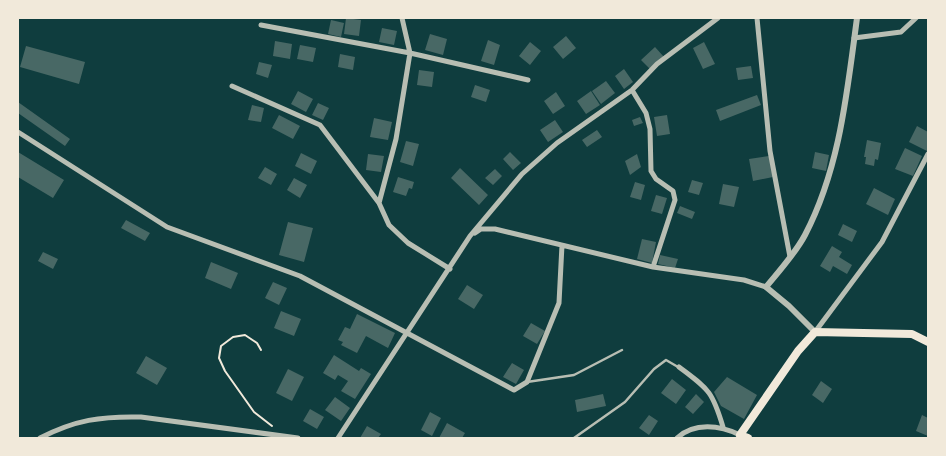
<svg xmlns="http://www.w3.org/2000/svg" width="946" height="456" viewBox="0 0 946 456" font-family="Arial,sans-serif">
	<rect width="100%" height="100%" fill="#0f3d3e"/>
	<path fill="#486865" d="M346 18 361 20 359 36 344 34Z
		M331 20 344 23 341 37 328 34Z
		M382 28 397 31 394 45 379 42Z
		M430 34 447 39 443 55 425 50Z
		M566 36 576 48 563 59 553 47Z
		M488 40 500 45 494 65 481 61Z
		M275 41 292 44 290 59 273 56Z
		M530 42 541 51 530 65 519 56Z
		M704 42 715 64 703 69 693 48Z
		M300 45 316 48 313 62 297 59Z
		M26 46 85 62 79 84 20 67Z
		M655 47 664 57 650 69 641 60Z
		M340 54 355 57 353 70 338 67Z
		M259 62 272 65 268 78 256 74Z
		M751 66 753 78 738 80 736 68Z
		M624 69 633 82 624 89 615 76Z
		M419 70 434 72 432 87 417 85Z
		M606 81 615 93 601 104 592 91Z
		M475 85 490 90 486 102 471 97Z
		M298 91 313 99 306 112 291 104Z
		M591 91 600 105 586 114 577 101Z
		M556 92 565 106 553 114 544 101Z
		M757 95 761 105 720 121 716 110Z
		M18 102 70 139 65 146 18 113Z
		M318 103 329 108 323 120 312 115Z
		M252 105 264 108 261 122 248 120Z
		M279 115 300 126 293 139 272 128Z
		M667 115 670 134 657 136 654 117Z
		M640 117 643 123 634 126 632 120Z
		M374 118 392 122 388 140 370 137Z
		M555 120 563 132 548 142 540 130Z
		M917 126 928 132 927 151 909 142Z
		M597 130 602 137 587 147 582 140Z
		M867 140 881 143 878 160 875 159 874 166 865 164 866 157H864Z
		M406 141 419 144 413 166 400 162Z
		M905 148 922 156 913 176 895 169Z
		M18 152 64 180 53 198 18 177Z
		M510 152 521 163 513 170 503 159Z
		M815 152 829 155 826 171 812 168Z
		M301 153 317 161 311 174 295 166Z
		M368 154 384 156 381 172 366 170Z
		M637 154 641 167 630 175 625 161Z
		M769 156 773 177 753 181 749 159Z
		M265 167 277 174 271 185 258 178Z
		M460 168 488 195 479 205 451 178Z
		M495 169 502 176 493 185 485 178Z
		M398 177 414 182 412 189 409 188 406 196 393 192Z
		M294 178 307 185 300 198 287 190Z
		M692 180 703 183 699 195 688 192Z
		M635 182 645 185 641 200 630 197Z
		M723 184 739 187 734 207 719 204Z
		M874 188 895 199 888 215 866 204Z
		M656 195 667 198 662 214 651 211Z
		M680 206 695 212 692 219 677 213Z
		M126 220 150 233 145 241 121 228Z
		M288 222 313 228 304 262 279 255Z
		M843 224 857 231 852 242 838 235Z
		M642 239 656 242 652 263 637 259Z
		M832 246 842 252 839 257 852 265 847 274 833 266 830 272 820 266Z
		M43 252 58 259 53 269 38 261Z
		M660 255 678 259 675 268 658 264Z
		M211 262 238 273 231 289 205 278Z
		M273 282 287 288 279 305 265 298Z
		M467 285 483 295 474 309 458 299Z
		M281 311 301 319 294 336 274 328Z
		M357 314 395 333 388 348 366 336 357 353 341 345 343 342 338 340 345 327 350 329Z
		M531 323 545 331 537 344 523 336Z
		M334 355 359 371 361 368 371 374 355 399 341 391 348 381 338 375 335 380 323 373Z
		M146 356 167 368 157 385 136 373Z
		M512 363 524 370 516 384 503 377Z
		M288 369 304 377 292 401 276 393Z
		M727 377 757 395 744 419 721 406 714 392Z
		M672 379 686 390 676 404 661 393Z
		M821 381 832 389 823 403 812 395Z
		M603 394 606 406 577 412 575 400Z
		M696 394 704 402 693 414 685 407Z
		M335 397 350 408 341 421 325 410Z
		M310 409 324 417 317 429 303 421Z
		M430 412 441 418 432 436 421 430Z
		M649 415 658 421 649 435 639 428Z
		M922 415 928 418V436L916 431Z
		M447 423 465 433 462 438H439Z
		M367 426 381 434 378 438H360Z"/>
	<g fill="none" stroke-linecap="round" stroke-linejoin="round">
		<path stroke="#f1e9da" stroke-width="2" d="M261 350 257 343 245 335 233 337 221 346 219 358 225 371 254 412 272 426"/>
		<path stroke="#b8beb3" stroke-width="2.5" d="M527 382 574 375 622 350
			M574 438 625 402 654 369 666 360 678 367"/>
		<path stroke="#b8beb3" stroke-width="5" d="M402 18 410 53 396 139 379 203 389 225 408 243 450 269
			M757 18 770 151 790 257
			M261 25 410 53 528 80
			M854 38 901 32 916 18
			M232 86 320 125 379 203
			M632 90 646 113 650 129 651 171 656 179 673 191 675 200 653 267
			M18 132 167 227 300 276 514 390 527 382 559 303 562 245
			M475 233 481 229H495L653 267 744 280 766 287
			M815 332 882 242 928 154
			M679 367C708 389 712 390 723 427
			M40 438C75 420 101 416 141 417L298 438
			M338 438 470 236 522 174 557 143 632 90 657 64 718 18
			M677 438C694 422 720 425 740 435L738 438"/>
		<path stroke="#b8beb3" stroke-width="6" d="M815 332 789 306 766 287C779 271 795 254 805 235 840 168 847 92 857 18"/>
		<path stroke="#f1e9da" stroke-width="8" d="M748 438 740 435 798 351 815 332 912 334 928 342"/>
	</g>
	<rect width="946" height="456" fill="none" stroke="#f1e9da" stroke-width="38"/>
</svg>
